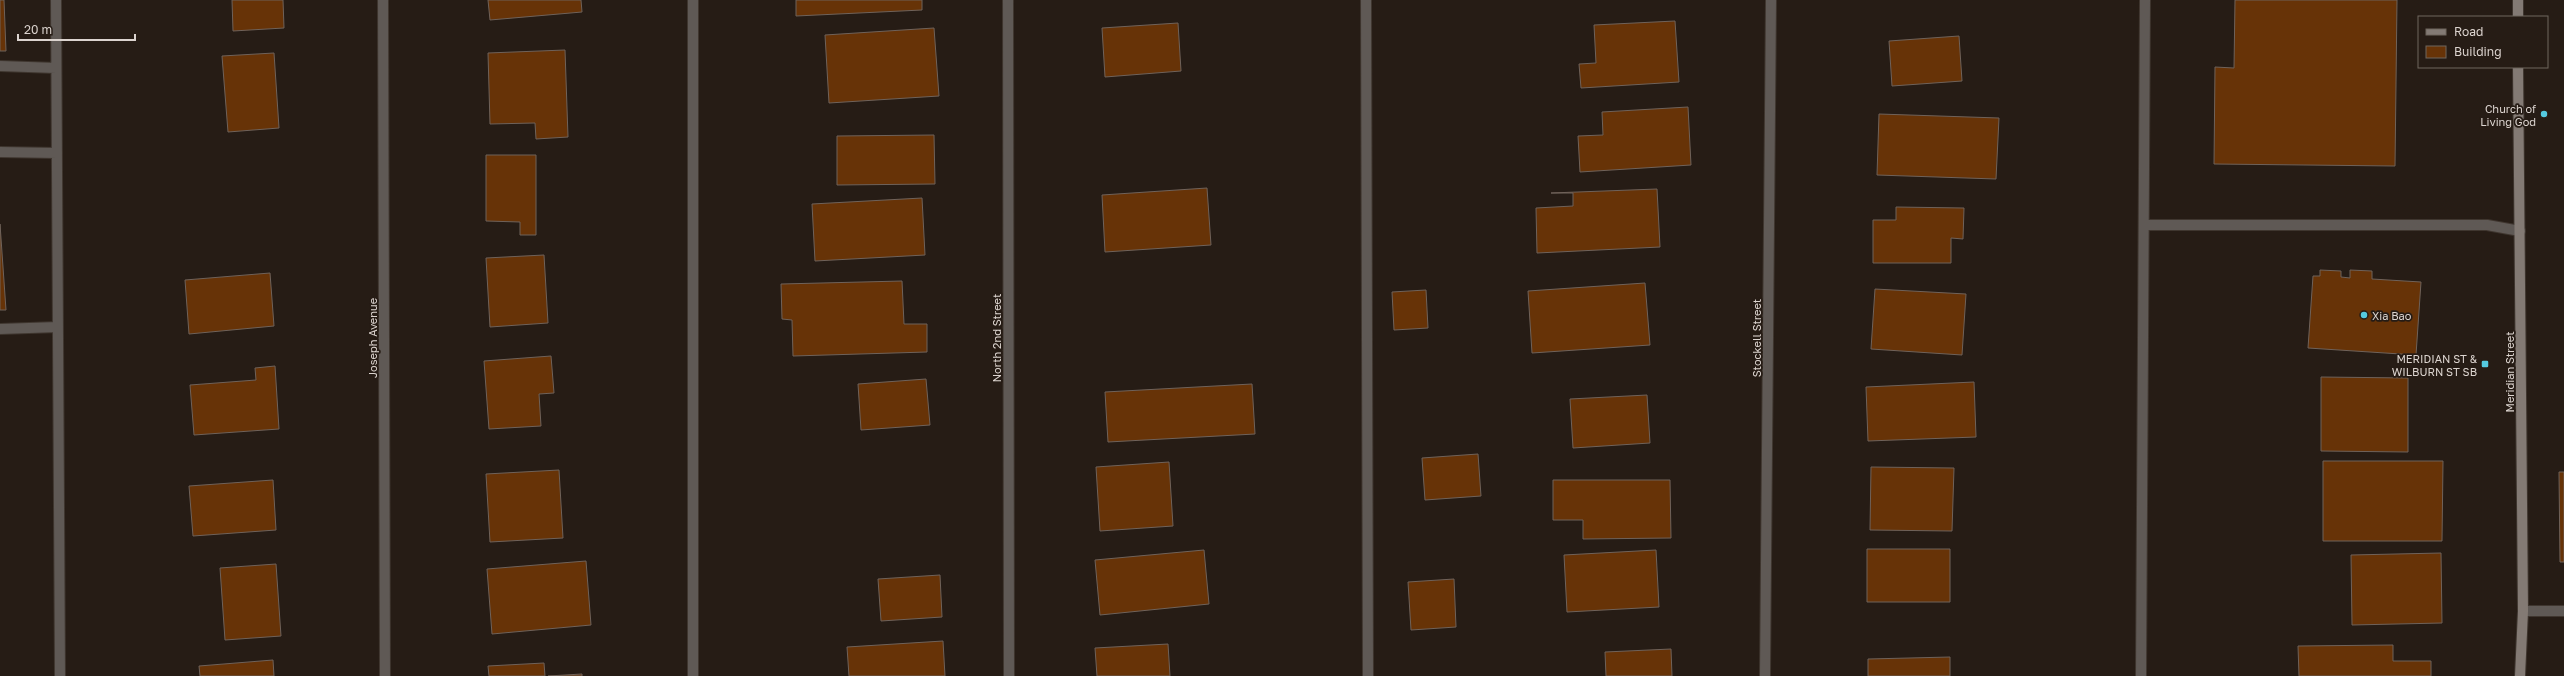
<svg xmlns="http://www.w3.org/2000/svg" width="2564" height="676" viewBox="0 0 2564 676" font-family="'Golos Text',sans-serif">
	<rect width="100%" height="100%" fill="#261c15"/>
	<path fill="#673307" stroke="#6f625a" d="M0 0H4L6 51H0Z
		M232 0H283L284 28 233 31Z
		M488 0H581L582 12 490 20Z
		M796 0H922V10L796 16Z
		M2235 0H2397L2395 166 2214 164 2215 67 2234 68Z
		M1675 21 1679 82 1581 88 1579 64 1596 63 1594 25Z
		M1178 23 1181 71 1105 77 1102 28Z
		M934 28 939 96 829 103 825 35Z
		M1959 36 1962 81 1892 86 1889 41Z
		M565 50 568 137 536 139 535 123 490 124 488 53Z
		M274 53 279 128 228 132 222 56Z
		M1688 107 1691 165 1580 172 1578 136 1603 135 1602 112Z
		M1879 114 1999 118 1996 179 1877 175Z
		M934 135 935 184 837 185V136Z
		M486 155H536V235H520V222L486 221Z
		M1207 188 1211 245 1105 252 1102 195Z
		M1657 189 1660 247 1537 253 1536 208 1573 206V193H1551Z
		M922 198 925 255 815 261 812 204Z
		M1896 207 1964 208 1963 239 1951 238V263H1873V220H1896Z
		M0 224 6 310H0Z
		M544 255 548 323 490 327 486 258Z
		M2320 270 2341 271V277L2350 278V270L2372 271V279L2421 282 2416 355 2308 348 2313 276H2320Z
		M270 273 274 326 189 334 185 280Z
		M902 281 904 324H927V352L793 356 792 320 782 319 781 284Z
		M1645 283 1650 345 1532 353 1528 291Z
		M1875 289 1966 294 1962 355 1871 349Z
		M1426 290 1428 328 1394 330 1392 292Z
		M551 356 554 393 539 394 541 426 489 429 484 361Z
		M275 366 279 429 194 435 190 385 256 380 255 368Z
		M2321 377 2408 378V452L2321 451Z
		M926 379 930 425 861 430 858 384Z
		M1974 382 1976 437 1868 441 1866 387Z
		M1252 384 1255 434 1108 442 1105 392Z
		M1647 395 1650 443 1573 448 1570 399Z
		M1478 454 1481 496 1425 500 1422 458Z
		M2323 461H2443L2442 541H2323Z
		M1169 462 1173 526 1100 531 1096 467Z
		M1871 467 1954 468 1952 531 1870 530Z
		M559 470 563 538 490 542 486 474Z
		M2559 472H2564V562H2560Z
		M273 480 276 530 193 536 189 486Z
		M1553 480H1670L1671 538 1583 539V520H1553Z
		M1867 549H1950V602H1867Z
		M1204 550 1209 604 1100 615 1095 560Z
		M1656 550 1659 607 1567 612 1564 555Z
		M2441 553 2442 623 2352 625 2351 555Z
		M586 561 591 625 492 634 487 569Z
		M276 564 281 636 225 640 220 568Z
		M940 575 942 617 881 621 878 579Z
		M1454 579 1456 627 1411 630 1408 582Z
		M943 641 945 676H849L847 647Z
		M1168 644 1170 676H1097L1095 648Z
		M2393 645V661H2431V676H2299L2298 646Z
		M1671 649 1672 676H1606L1605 652Z
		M1950 657V676H1868V659Z
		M273 660 274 676H200L199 666Z
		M544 663 545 676H489L488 666Z
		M582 674V676H548Z"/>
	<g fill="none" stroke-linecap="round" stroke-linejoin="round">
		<defs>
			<path id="lane" d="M56 0 60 676
				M1366 0 1368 676
				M0 66 56 68
				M0 152 57 153
				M2144 225H2487L2520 231
				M0 329 58 327
				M693 676V0
				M2141 676 2145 0"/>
			<path id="street" d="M383 0 385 676
				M1008 0 1009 676
				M2523 611H2564
				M1765 676 1771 0"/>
			<path id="secondary" d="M2518 0V17
				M2518 67 2523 611 2520 676"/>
		</defs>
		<use href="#lane" stroke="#3f362f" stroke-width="12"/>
		<use href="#street" stroke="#3f362f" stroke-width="12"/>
		<use href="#secondary" stroke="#3f362f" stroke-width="12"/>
		<use href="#lane" stroke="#5f5955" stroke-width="10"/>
		<use href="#street" stroke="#5f5955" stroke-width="10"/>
		<use href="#secondary" stroke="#837a74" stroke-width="10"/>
	</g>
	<g fill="#55cae0" stroke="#261c15" stroke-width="1.5">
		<circle cx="2544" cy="114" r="4"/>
		<circle cx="2364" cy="315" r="4"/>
		<rect x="2481" y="360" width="8" height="8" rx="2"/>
	</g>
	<g text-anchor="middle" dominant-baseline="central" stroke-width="3.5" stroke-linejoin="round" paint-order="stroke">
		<g font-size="11" fill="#dcd4cf" stroke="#261c15" text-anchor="end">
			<text x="2536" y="108">Church of<tspan x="2536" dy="13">Living God</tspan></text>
			<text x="2372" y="315" text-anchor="start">Xia Bao</text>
			<text x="2477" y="358">MERIDIAN ST &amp;<tspan x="2477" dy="13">WILBURN ST SB</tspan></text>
		</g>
		<g font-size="11" fill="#dcd4cf" stroke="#261c15">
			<text transform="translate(372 338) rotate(-90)">Joseph Avenue</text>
			<text transform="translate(996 338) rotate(-90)">North 2nd Street</text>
			<text transform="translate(1756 338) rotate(-90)">Stockell Street</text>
			<text transform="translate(2509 372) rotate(-90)">Meridian Street</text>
		</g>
	</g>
	<rect x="2418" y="16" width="130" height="52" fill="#261c15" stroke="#6f665f"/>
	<rect x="2426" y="29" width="20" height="6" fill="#837a74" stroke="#6f665f"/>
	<text x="2454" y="36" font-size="12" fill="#dcd4cf">Road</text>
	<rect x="2426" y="46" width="20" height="12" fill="#673307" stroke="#6f665f"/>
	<text x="2454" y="56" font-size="12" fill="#dcd4cf">Building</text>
	<path d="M18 34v6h117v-6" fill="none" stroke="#dcd4cf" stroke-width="2"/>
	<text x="24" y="34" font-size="12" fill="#dcd4cf" stroke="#261c15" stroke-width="3" paint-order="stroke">20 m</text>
</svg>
